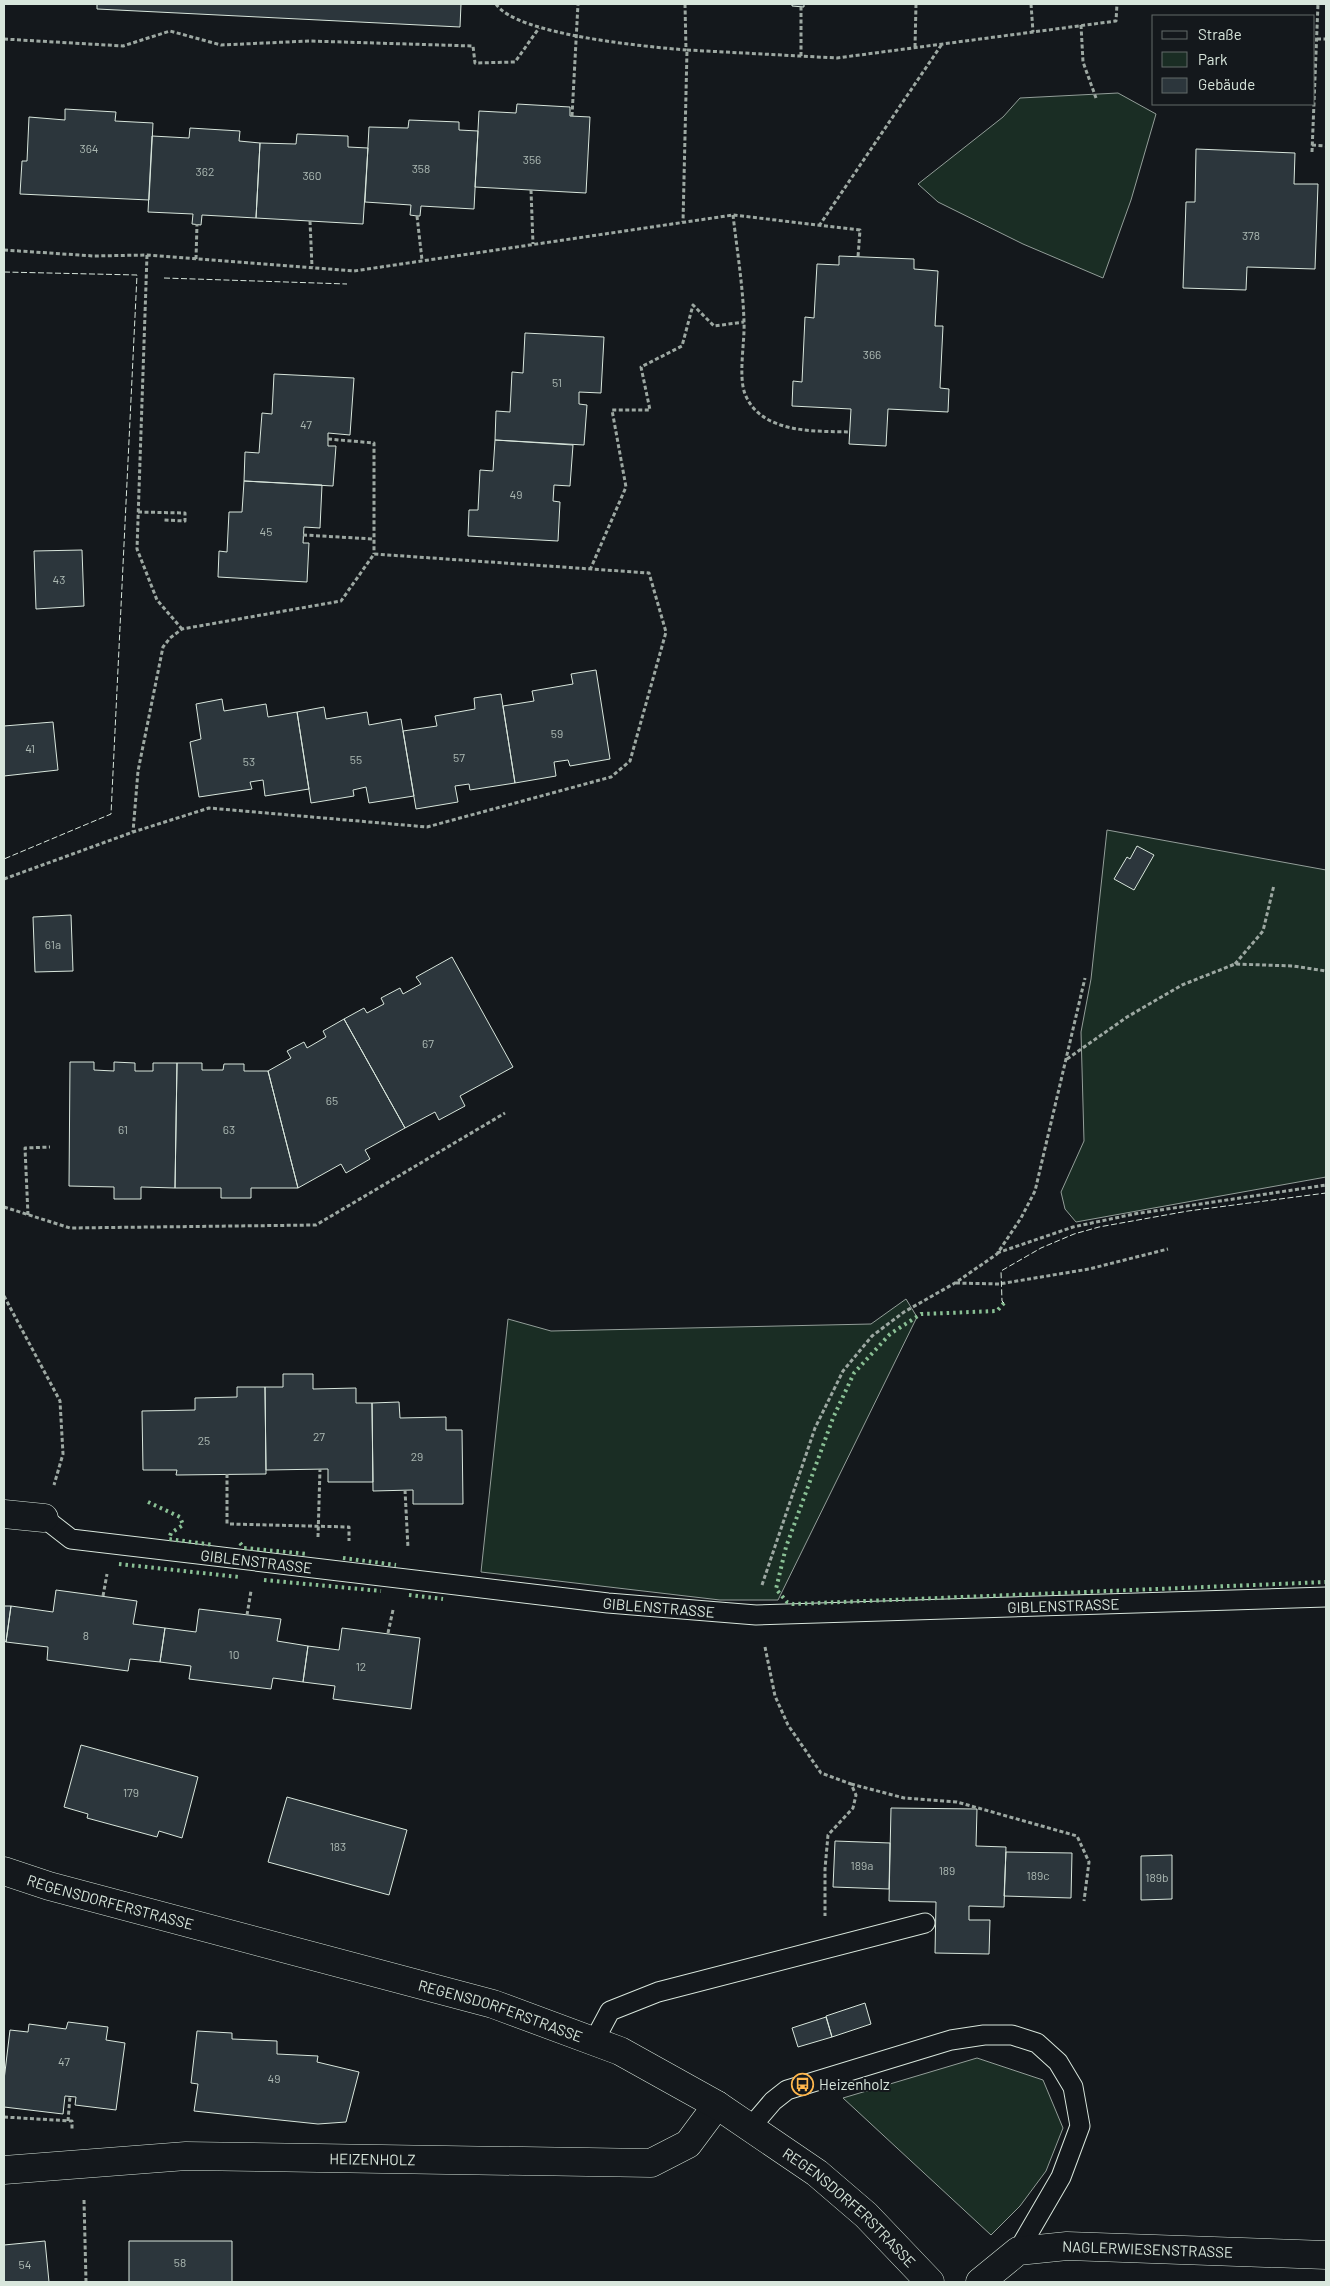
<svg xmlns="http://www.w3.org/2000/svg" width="1330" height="2286" viewBox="0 0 1330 2286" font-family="Barlow,sans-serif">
	<rect width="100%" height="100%" fill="#14181c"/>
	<path fill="#1a2d24" stroke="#939e99" d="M1118 93 1156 114 1131 200 1103 278 1023 244 938 202 918 184 1003 117 1020 98Z
		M1107 830 1326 870V1177L1076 1222 1065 1209 1061 1192 1084 1141 1081 1032 1091 979Z
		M906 1299 917 1317 778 1600H720L481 1572 508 1319 551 1331 871 1324Z
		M977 2058 1043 2080 1063 2128 1046 2171 1020 2206 991 2235 843 2098Z"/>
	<path fill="#2c363c" stroke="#d8e6dc" d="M97 4H461L460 27 97 9Z
		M792 4H804V7L792 6Z
		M517 104 570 107V116L590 117 586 193 475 187 479 111 516 113Z
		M65 109 116 112 115 121 153 123 149 200 20 194 22 161H27L29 117 65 120Z
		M409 120 459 122V130L478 131 474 209 421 206 420 216H417L410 215 411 205 365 202 369 127 408 128Z
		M190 128 240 131 239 141 260 143 256 218 202 215 201 225 192 224 193 214 148 212 152 136 189 138Z
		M297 134 348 136V147L368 148 363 224 256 218 260 143 296 144Z
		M1196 149 1295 153 1294 184H1318L1315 269 1247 267 1246 290 1183 288 1186 202H1195Z
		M839 256 914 259V269L938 271 935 326H943L940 388 949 389 948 412 888 409 886 446 849 444 851 409 792 406 793 381 802 382 805 317 814 318 817 264 839 265Z
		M525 333 604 337 601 393 579 392V404L587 405 584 445 495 440 496 411 510 412 512 372 523 373Z
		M274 374 354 378 350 435 328 433V446H336L333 486 244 481 245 452 259 453 262 413 272 414Z
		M495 440 573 445 570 486 554 485 553 501 560 502 558 541 468 536 469 510H478L480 470 493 471Z
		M244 481 322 485 320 528 304 527 303 543H309L307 582 218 577 219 551 227 552 229 512H242Z
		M82 550 84 606 36 609 34 551Z
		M596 670 610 759 570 766 568 760 554 762 556 776 515 783 503 706 534 701 532 691 573 684 571 674Z
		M501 694 515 783 470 790 469 784 455 786 458 802 416 809 403 731 437 726 435 716 475 709 474 698Z
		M222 699 224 711 266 704 268 717 297 712 309 789 265 796 263 780 250 782 252 789 199 797 190 742 201 739 196 704Z
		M324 707 326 719 367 712 369 725 401 719 414 796 369 803 366 787 353 790 354 796 311 803 297 712Z
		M53 722 58 770 4 776V726Z
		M1137 846 1154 855 1134 890 1114 879 1127 857 1130 859Z
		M71 915 73 971 35 972 33 917Z
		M452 957 513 1067 460 1096 465 1106 439 1120 435 1112 405 1128 344 1019 364 1008 367 1013 384 1004 381 998 400 988 403 994 421 984 416 977Z
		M344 1019 405 1128 365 1150 370 1159 346 1173 341 1164 298 1188 268 1071 291 1058 287 1051 304 1042 307 1048 326 1037 323 1031Z
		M70 1062H94V1070L114 1071V1062L135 1063V1071H153V1063H177L175 1188 141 1187V1199H114V1187L69 1186Z
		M177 1063H202V1070H223L224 1064H244V1071H268L298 1188H251V1198H221V1188H175Z
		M283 1374H313V1389L356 1388V1403H372L373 1482H328V1469L266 1470 265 1387H283Z
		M237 1387H265L266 1474 176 1475 177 1470H143L142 1411 195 1410V1398L237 1397Z
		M399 1402 400 1418 446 1417V1430H462L463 1504H413V1490L373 1491 372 1403Z
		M56 1590 137 1601 133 1624 165 1628 160 1662 130 1659 128 1671 47 1660 48 1647 6 1642 11 1606 53 1612Z
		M4 1606H11L6 1642 4 1641Z
		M199 1609 281 1619 277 1641 308 1646 303 1682 273 1678 271 1689 189 1679 191 1666 160 1662 165 1628 196 1632Z
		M342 1628 420 1638 411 1709 333 1699 335 1686 303 1682 308 1646 339 1650Z
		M81 1745 198 1777 182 1838 159 1831 157 1837 87 1818 88 1814 64 1807Z
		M287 1797 407 1830 389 1895 268 1862Z
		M891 1808 977 1809 976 1846 1006 1847 1004 1907 969 1906V1920H990L989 1954 935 1953 936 1902 889 1901Z
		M835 1841 890 1843 889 1889 833 1887Z
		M1006 1852 1072 1853 1071 1898 1004 1896Z
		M1172 1855V1899L1141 1900V1856Z
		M865 2003 871 2024 832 2037 826 2016Z
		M826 2017 832 2037 798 2047 792 2028Z
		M68 2022 108 2027 106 2040 125 2043 116 2110 75 2105 76 2097 65 2096 63 2114 4 2107V2080L10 2030 28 2032 29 2024 66 2029Z
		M197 2031 232 2033V2039L277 2041V2054L318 2056 317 2062 359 2072 346 2122 318 2124 194 2111 198 2084 191 2083Z
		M45 2241 49 2282H4V2245Z
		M129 2241H232V2282H129Z"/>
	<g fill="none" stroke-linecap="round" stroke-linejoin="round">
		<defs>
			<g id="lane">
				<path id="s1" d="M44 1518 71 1539 608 1603 756 1615 1326 1597"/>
				<path d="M594 2041 610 2011 658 1992 925 1923"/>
				<path d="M750 2128 773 2101 787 2090 951 2040 984 2035H1012L1037 2043 1058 2062 1073 2087 1080 2126 1061 2177 1018 2251"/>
			</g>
			<g id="street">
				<path d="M4 1514 44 1518"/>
				<path id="s2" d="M4 2170 186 2156 651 2163 688 2144 717 2105"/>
				<path id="s3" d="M980 2282 1018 2251 1067 2246 1326 2255"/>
			</g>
			<g id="secondary">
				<path id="s4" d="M4 1871 49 1886 493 2004 620 2051 717 2105 817 2173 866 2215 930 2282"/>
			</g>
		</defs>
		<use href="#lane" stroke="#d8e6dc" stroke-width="21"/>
		<use href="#street" stroke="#d8e6dc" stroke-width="29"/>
		<use href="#secondary" stroke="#d8e6dc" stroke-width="29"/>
		<path stroke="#9da8a2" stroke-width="3" stroke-dasharray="4 2.5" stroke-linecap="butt" d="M496 4C516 35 649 47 687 50L683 222
			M685 4 686 50
			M1031 4 1033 32
			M1081 25 1083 62 1096 98
			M4 39 123 46 170 31 221 45 309 41 473 46 475 63 515 62 539 28
			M1317 39H1326
			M915 47 916 4
			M687 50 837 58 1116 21 1117 4
			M801 56V7
			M572 116 578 4
			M1312 145 1326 146
			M1312 152 1318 4
			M531 190 533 244
			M733 215C737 250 743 286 744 322 745 341 738 376 745 394 761 434 815 431 850 432
			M417 216 422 260
			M310 221 312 267
			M819 226 942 44
			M4 250 94 256 147 255 354 271 733 215 860 230 858 257
			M147 255 137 549 157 600 182 629
			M196 259 197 224
			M328 439 374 443V554
			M138 512 185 513V521L163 520
			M303 535 373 539
			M590 570 626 487 612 410H650L641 367 682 346 693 305 714 326 744 322
			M4 879 133 832 209 808 427 827 611 777 630 761 666 632 649 573 374 554 341 601 182 629 170 638 163 647 138 771 133 832
			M1235 964 1263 931 1274 885
			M1067 1059 1127 1017 1182 985 1235 964 1293 966 1326 971
			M4 1207 70 1228 316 1225 505 1113
			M28 1215 25 1148 50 1147
			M997 1253 1073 1227 1134 1214 1326 1185
			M956 1283 999 1284 1089 1269 1168 1249
			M4 1296 60 1401 63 1454 54 1485
			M227 1474V1526
			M405 1490 408 1548
			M230 1524 349 1527V1541
			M318 1537 320 1469
			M762 1585 815 1428 843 1371 872 1336 904 1312 955 1283 997 1254 1021 1218 1035 1191 1085 978
			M103 1596 107 1574
			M247 1615 251 1591
			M388 1633 393 1610
			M765 1647 775 1696 788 1725 821 1773 851 1784 856 1795 853 1808 828 1835 825 1869V1916
			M851 1784 904 1798 957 1802 1077 1836 1089 1862 1084 1901
			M4 2117 72 2121V2130
			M68 2121 70 2096
			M84 2200 86 2282"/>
		<use href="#lane" stroke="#14181c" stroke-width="19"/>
		<use href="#street" stroke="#14181c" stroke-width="28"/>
		<use href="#secondary" stroke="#14181c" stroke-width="28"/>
		<path stroke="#8ac095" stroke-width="4" stroke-dasharray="2.5 4" stroke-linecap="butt" d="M1004 1303 997 1311 921 1314 890 1334 854 1373 833 1418 786 1547 776 1589 787 1602 793 1604 1326 1582
			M148 1502 180 1517 183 1525 171 1533 169 1539 214 1545
			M240 1543 244 1548 308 1554
			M343 1558 396 1565
			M119 1564 239 1577
			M264 1580 381 1591
			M409 1595 443 1599"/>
		<path stroke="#d8e6dc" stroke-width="1" stroke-dasharray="6 2.5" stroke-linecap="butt" d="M4 272 137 275 111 814 4 859
			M164 278 347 284
			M1004 1303 1002 1301 1001 1271 1041 1248 1074 1234 1099 1227 1188 1211 1326 1193"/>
	</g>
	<defs>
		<symbol id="bus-ring" viewBox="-11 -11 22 22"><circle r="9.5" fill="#14181c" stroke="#ffb74d" stroke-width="1.5"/><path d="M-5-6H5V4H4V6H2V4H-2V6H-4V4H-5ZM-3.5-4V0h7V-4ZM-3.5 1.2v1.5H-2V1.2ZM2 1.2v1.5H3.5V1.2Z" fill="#ffb74d"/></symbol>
	</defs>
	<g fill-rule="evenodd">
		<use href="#bus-ring" x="790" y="2072" width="25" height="25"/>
	</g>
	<g text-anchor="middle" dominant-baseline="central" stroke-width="4" stroke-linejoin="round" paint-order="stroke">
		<g font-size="12" fill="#adbab4">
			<text x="89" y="148">364</text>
			<text x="532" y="159">356</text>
			<text x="421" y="168">358</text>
			<text x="205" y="171">362</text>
			<text x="312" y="175">360</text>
			<text x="1251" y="235">378</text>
			<text x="872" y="354">366</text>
			<text x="557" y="382">51</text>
			<text x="306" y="424">47</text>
			<text x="516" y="494">49</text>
			<text x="266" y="531">45</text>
			<text x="59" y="579">43</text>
			<text x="557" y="733">59</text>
			<text x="30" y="748">41</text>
			<text x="459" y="757">57</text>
			<text x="356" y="759">55</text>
			<text x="249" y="761">53</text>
			<text x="53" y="944">61a</text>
			<text x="428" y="1043">67</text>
			<text x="332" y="1100">65</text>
			<text x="123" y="1129">61</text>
			<text x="229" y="1129">63</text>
			<text x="319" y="1436">27</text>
			<text x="204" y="1440">25</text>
			<text x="417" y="1456">29</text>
			<text x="86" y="1635">8</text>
			<text x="234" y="1654">10</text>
			<text x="361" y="1666">12</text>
			<text x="131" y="1792">179</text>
			<text x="338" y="1846">183</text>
			<text x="862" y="1865">189a</text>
			<text x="947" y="1870">189</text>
			<text x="1038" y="1875">189c</text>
			<text x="1157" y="1877">189b</text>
			<text x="64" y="2061">47</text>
			<text x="274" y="2078">49</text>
			<text x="180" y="2262">58</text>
			<text x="25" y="2264">54</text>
		</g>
		<g font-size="15" fill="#d8e6dc" stroke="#14181c">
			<text stroke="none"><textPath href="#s1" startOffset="221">GIBLENSTRASSE</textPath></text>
			<text stroke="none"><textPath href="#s1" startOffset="1031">GIBLENSTRASSE</textPath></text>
			<text stroke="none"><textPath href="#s1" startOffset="626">GIBLENSTRASSE</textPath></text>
			<text stroke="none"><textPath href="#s4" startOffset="111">REGENSDORFERSTRASSE</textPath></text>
			<text stroke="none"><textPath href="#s4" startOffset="516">REGENSDORFERSTRASSE</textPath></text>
			<text stroke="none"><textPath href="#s2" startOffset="369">HEIZENHOLZ</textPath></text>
			<text stroke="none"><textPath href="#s4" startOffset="921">REGENSDORFERSTRASSE</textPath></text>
			<text stroke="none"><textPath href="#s3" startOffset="179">NAGLERWIESENSTRASSE</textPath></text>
		</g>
		<g font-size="15" fill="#d8e6dc" stroke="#14181c" text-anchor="start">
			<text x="819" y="2084">Heizenholz</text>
		</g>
	</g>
	<rect width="1330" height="2286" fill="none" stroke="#d8e6dc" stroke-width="10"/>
	<rect x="1152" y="15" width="162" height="90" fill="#14181c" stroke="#626a69"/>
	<rect x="1162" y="31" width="25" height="8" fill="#14181c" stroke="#626a69"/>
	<text x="1198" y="40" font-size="15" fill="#d8e6dc">Straße</text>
	<rect x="1162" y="52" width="25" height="15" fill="#1a2d24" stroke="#626a69"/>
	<text x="1198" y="65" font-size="15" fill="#d8e6dc">Park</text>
	<rect x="1162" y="78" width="25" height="15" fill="#2c363c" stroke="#626a69"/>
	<text x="1198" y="90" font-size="15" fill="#d8e6dc">Gebäude</text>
</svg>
